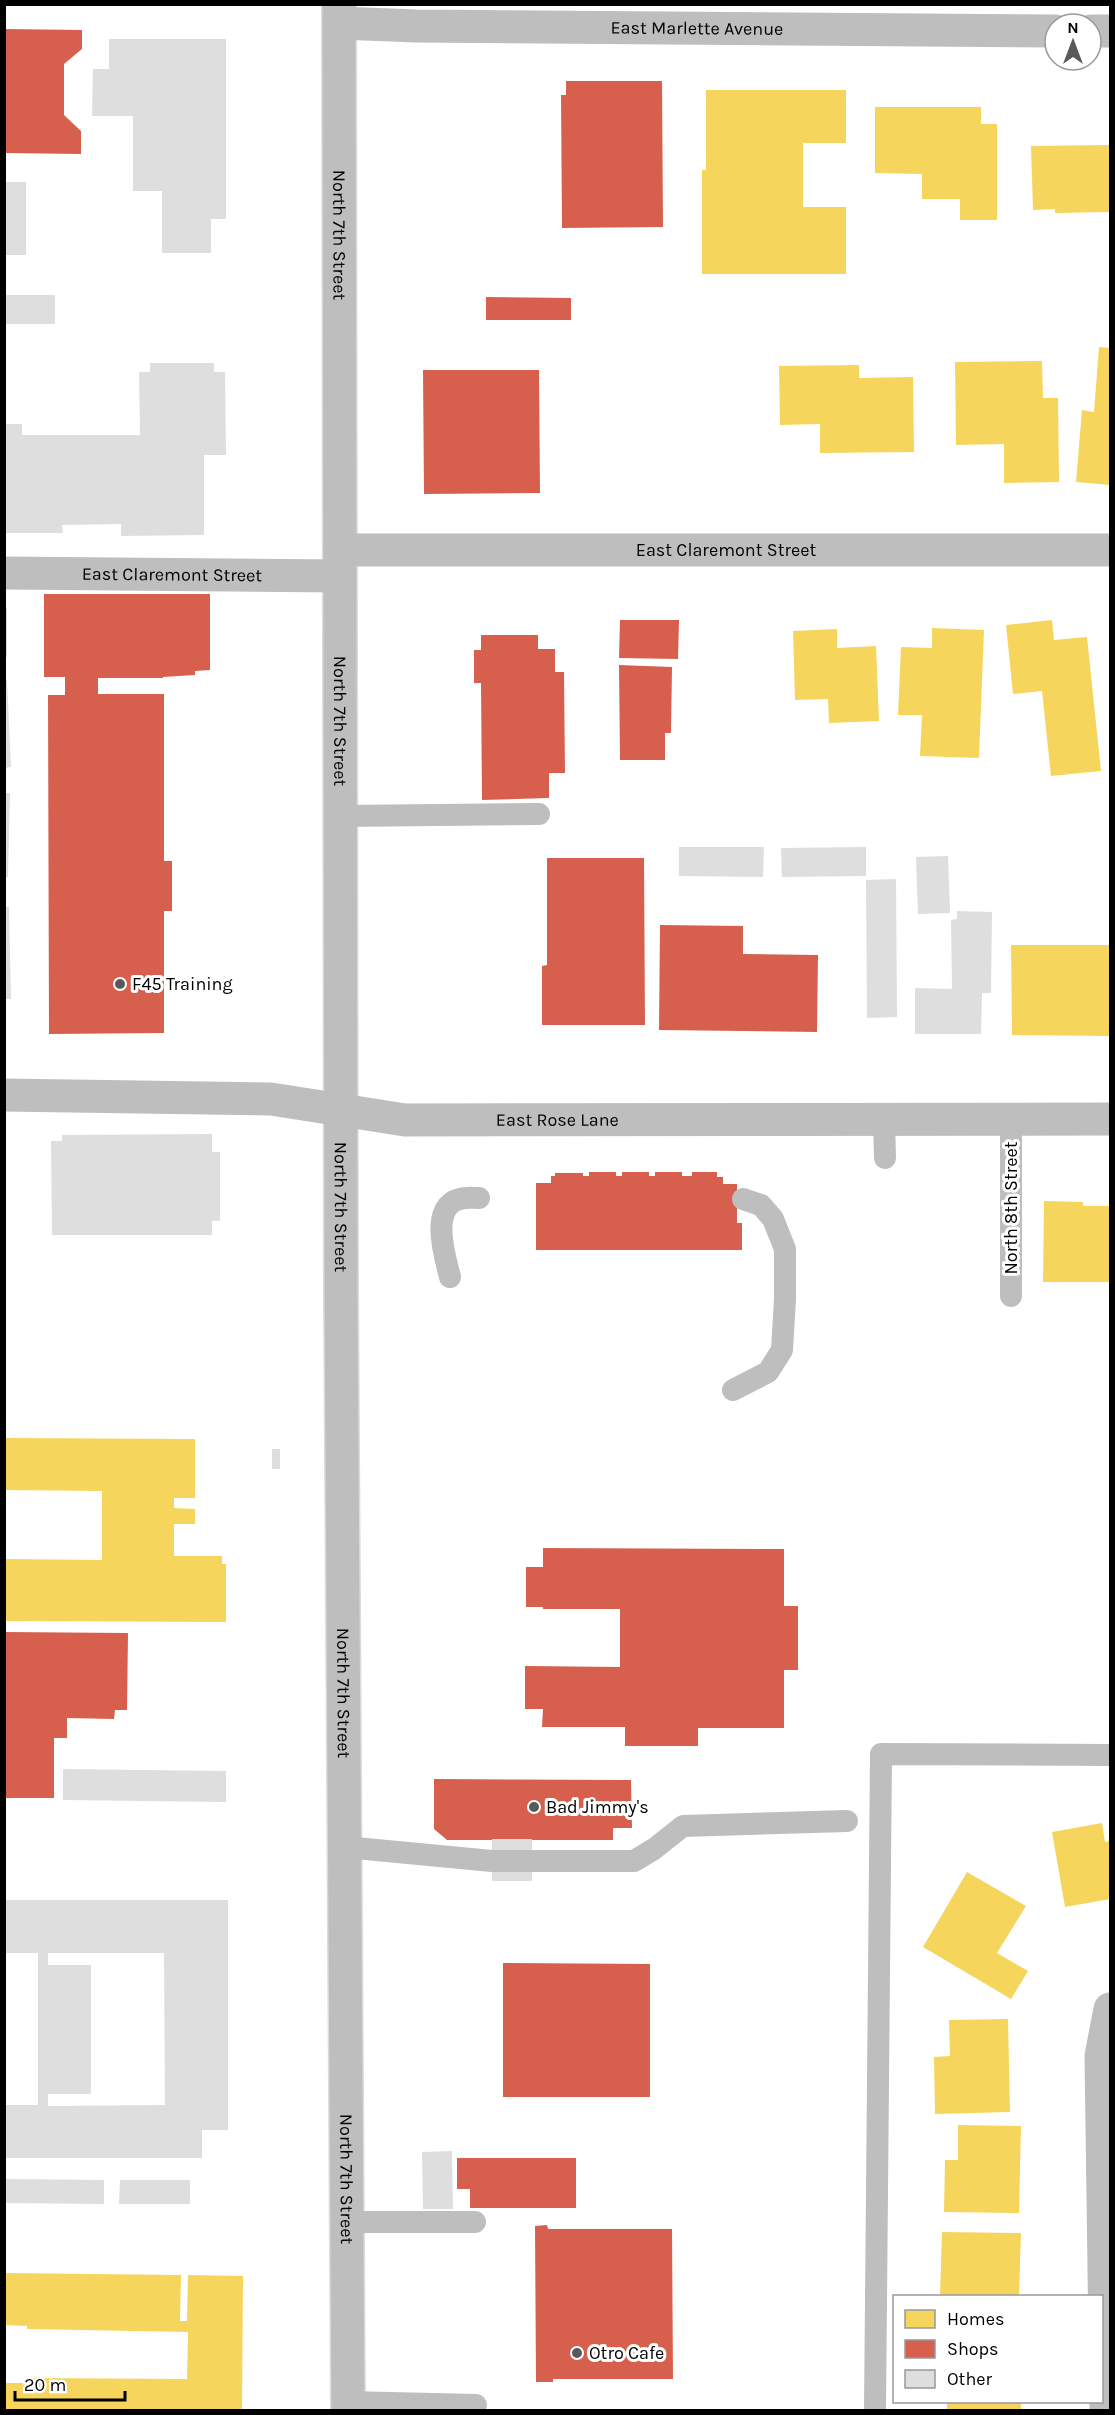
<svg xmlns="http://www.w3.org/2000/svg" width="1115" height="2415" viewBox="0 0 1115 2415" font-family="Karla,sans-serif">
	<rect width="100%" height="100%" fill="#fff"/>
	<path fill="#f6d55c" d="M706 90H846V143H803V207H846V274H702V170H706Z
		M875 107H981V124H997V220H960V199H922V174L875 173Z
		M1110 145V212L1055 213V209L1033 210 1031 146Z
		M1099 347 1110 348V485L1076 482 1082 410 1094 412Z
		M1042 361 1043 398H1058L1059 482 1004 483V444L956 445 955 362Z
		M859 365V378L913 377 914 452 820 453V424L780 425 779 366Z
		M1052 620 1054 640 1087 637 1101 771 1051 776 1042 691 1013 694 1006 625Z
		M932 628 984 630 979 758 920 756 922 715H898L901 647 932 648Z
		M837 629V648L876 646 879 721 829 723 828 699 795 700 793 631Z
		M1011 945H1110V1036L1012 1035Z
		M1044 1201 1083 1202V1206H1110V1282H1043Z
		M4 1438 195 1439V1498H174V1508L195 1509V1524H174V1556H222V1564H226V1622L4 1621V1559L102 1560V1491L4 1490Z
		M1102 1823 1105 1842 1110 1841V1899L1065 1907 1052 1832Z
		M967 1872 1026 1906 997 1953 1028 1971 1011 1999 923 1947Z
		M1008 2019 1010 2112 935 2114 934 2057 950 2056 949 2020Z
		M958 2125 1021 2126 1019 2213 944 2212 945 2160H958Z
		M942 2232 1021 2233 1019 2296H940Z
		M4 2273 181 2275 180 2321H187L188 2275 243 2276 242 2410H4V2383H26V2378L187 2379 188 2332 27 2329V2326L4 2325Z
		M947 2402H1021V2410H947Z"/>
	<path fill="#d6604d" d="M4 29 82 30V49L64 64V115L81 131V154L4 153Z
		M566 81H662L663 227 562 228 561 95H566Z
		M486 297 571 298V320H486Z
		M423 370H539L540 493 424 494Z
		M44 594H210V670L195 671V675L163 677V678H98V694H164V861H172V911H164V1033L49 1034 48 695H65V677H44Z
		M620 620H679L678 659 619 658Z
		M481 635H538V649H555V672H564L565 773H549V798L482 800 481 683H474V650H481Z
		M619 665 672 667 671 733H665V760H620Z
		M547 858H644L645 1025H542V966L547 965Z
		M660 925 743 926V954L818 955 817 1032 659 1030Z
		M589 1172H616V1176H622V1172H649V1176H655V1172H682V1176H692V1172H717V1177H723V1184H737V1223H742V1250H536V1183H551V1176H555V1173H583V1176H589Z
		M543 1548 784 1549V1606H798V1670H784V1728H698V1746H625V1727H542L543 1709H525V1666L620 1667V1609H543V1607H526V1567H543Z
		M4 1632 128 1633 127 1710H115L114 1719 67 1718V1738H54V1798H4Z
		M434 1779 631 1780 632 1828H613V1840H447L434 1829Z
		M503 1963 650 1964V2097H503Z
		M457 2158H576V2208H470V2189H457Z
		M547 2225 548 2229H672L673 2379H553V2382H536L535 2226Z"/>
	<path fill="#dedede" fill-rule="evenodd" d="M109 39H226V219H211V253H162V191H133V116H92L93 69H109Z
		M4 182H26V255H4Z
		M4 295H55V324H4Z
		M150 363H214V372H225L226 455H204V535L121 536V524L62 525 63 533H4V424H22V435H140L139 372H150Z
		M4 608H7V657H4Z
		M4 680H7L11 767 4 768Z
		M4 793H10L8 877H4Z
		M679 847H764L763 877 679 876Z
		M866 847V876L782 877 781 848Z
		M948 856 950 913 918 914 916 857Z
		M896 879 897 1017 867 1018 866 880Z
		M4 907H9L11 999H4Z
		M957 911 992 912 991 993H982L981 1034H915V988L952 989 951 920 957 919Z
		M212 1134V1152H220V1221H212V1235H52L51 1141H62V1135Z
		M272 1449H280V1469H272Z
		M63 1769 226 1771V1802L63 1800Z
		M492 1839H532V1881H492Z
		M4 1900H228V2130H202V2158H4V2105H38V1953H4ZM48 1953H164L165 2105 48 2106V2094H91V1965H48Z
		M452 2151 453 2209H423L422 2152Z
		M4 2179 104 2180V2204L4 2203Z
		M120 2180H190V2204H119Z"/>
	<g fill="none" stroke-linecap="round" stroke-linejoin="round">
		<defs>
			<g id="primary">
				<path id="s5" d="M339 4 341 1290 348 2410"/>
			</g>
		</defs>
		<use href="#primary" stroke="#dbdbdb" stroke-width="36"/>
		<path stroke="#bebebe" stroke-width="22" d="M341 816 539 814
			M884 1119 885 1158
			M450 1277C445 1257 429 1206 460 1199 466 1197 473 1198 479 1198
			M1011 1296V1119
			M733 1390 768 1372 782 1350 785 1299V1249L773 1219 761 1205 743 1199
			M345 1847 492 1861H634L654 1849 683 1826 847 1821
			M347 2222H475
			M348 2402 476 2405
			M875 2410 881 1754 1110 1755"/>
		<g stroke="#bebebe" stroke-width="33">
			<path id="s1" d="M339 23 416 26 1055 31"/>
			<path d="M1091 31H1110"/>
			<path id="s2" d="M340 550H1110"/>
			<path id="s3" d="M4 573 340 576"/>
			<path id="s4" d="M4 1095 271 1099 405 1120 1110 1119"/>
			<path d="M1106 2410 1101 2056 1110 2009"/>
		</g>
		<use href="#primary" stroke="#bebebe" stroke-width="33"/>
	</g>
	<g fill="#595959" stroke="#fff" stroke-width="2">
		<circle cx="120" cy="984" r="6"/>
		<circle cx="534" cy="1807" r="6"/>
		<circle cx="577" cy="2353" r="6"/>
	</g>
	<g text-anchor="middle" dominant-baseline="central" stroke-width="6" stroke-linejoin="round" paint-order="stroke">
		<g font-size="18" fill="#000" stroke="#fff">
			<text stroke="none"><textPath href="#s1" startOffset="358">East Marlette Avenue</textPath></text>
			<text stroke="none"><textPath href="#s5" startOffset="231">North 7th Street</textPath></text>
			<text stroke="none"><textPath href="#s2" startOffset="386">East Claremont Street</textPath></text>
			<text stroke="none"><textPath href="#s3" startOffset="168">East Claremont Street</textPath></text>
			<text stroke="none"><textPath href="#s5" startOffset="717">North 7th Street</textPath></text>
			<text stroke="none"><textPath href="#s4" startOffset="555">East Rose Lane</textPath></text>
			<text stroke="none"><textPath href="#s5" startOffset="1203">North 7th Street</textPath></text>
			<text transform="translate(1011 1208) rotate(-90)">North 8th Street</text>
			<text stroke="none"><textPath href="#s5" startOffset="1689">North 7th Street</textPath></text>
			<text stroke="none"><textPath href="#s5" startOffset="2175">North 7th Street</textPath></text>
		</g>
		<g font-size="18" fill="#000" stroke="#fff" text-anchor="start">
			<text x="132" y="984">F45 Training</text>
			<text x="546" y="1807">Bad Jimmy's</text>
			<text x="589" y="2353">Otro Cafe</text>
		</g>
	</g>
	<rect width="1115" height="2415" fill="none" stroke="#000000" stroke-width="12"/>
	<rect x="893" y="2295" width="210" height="108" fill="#ffffff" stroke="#999999" stroke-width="1.5"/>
	<rect x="905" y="2310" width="30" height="18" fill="#f6d55c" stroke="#999999" stroke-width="1.5"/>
	<text x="947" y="2325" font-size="18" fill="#000000">Homes</text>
	<rect x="905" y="2340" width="30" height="18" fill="#d6604d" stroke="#999999" stroke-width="1.5"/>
	<text x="947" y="2355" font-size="18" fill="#000000">Shops</text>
	<rect x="905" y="2370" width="30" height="18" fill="#dedede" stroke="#999999" stroke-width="1.5"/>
	<text x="947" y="2385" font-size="18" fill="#000000">Other</text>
	<g transform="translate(1073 42)"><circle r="28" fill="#ffffff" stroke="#999999" stroke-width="1.5"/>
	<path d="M0-4.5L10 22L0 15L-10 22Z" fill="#595959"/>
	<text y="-9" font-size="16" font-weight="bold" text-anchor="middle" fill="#000000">N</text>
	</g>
	<path d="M15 2391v9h110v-9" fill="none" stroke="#000000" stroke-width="3"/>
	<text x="24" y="2391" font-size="18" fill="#000000" stroke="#ffffff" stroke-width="4.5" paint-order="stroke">20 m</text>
</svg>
